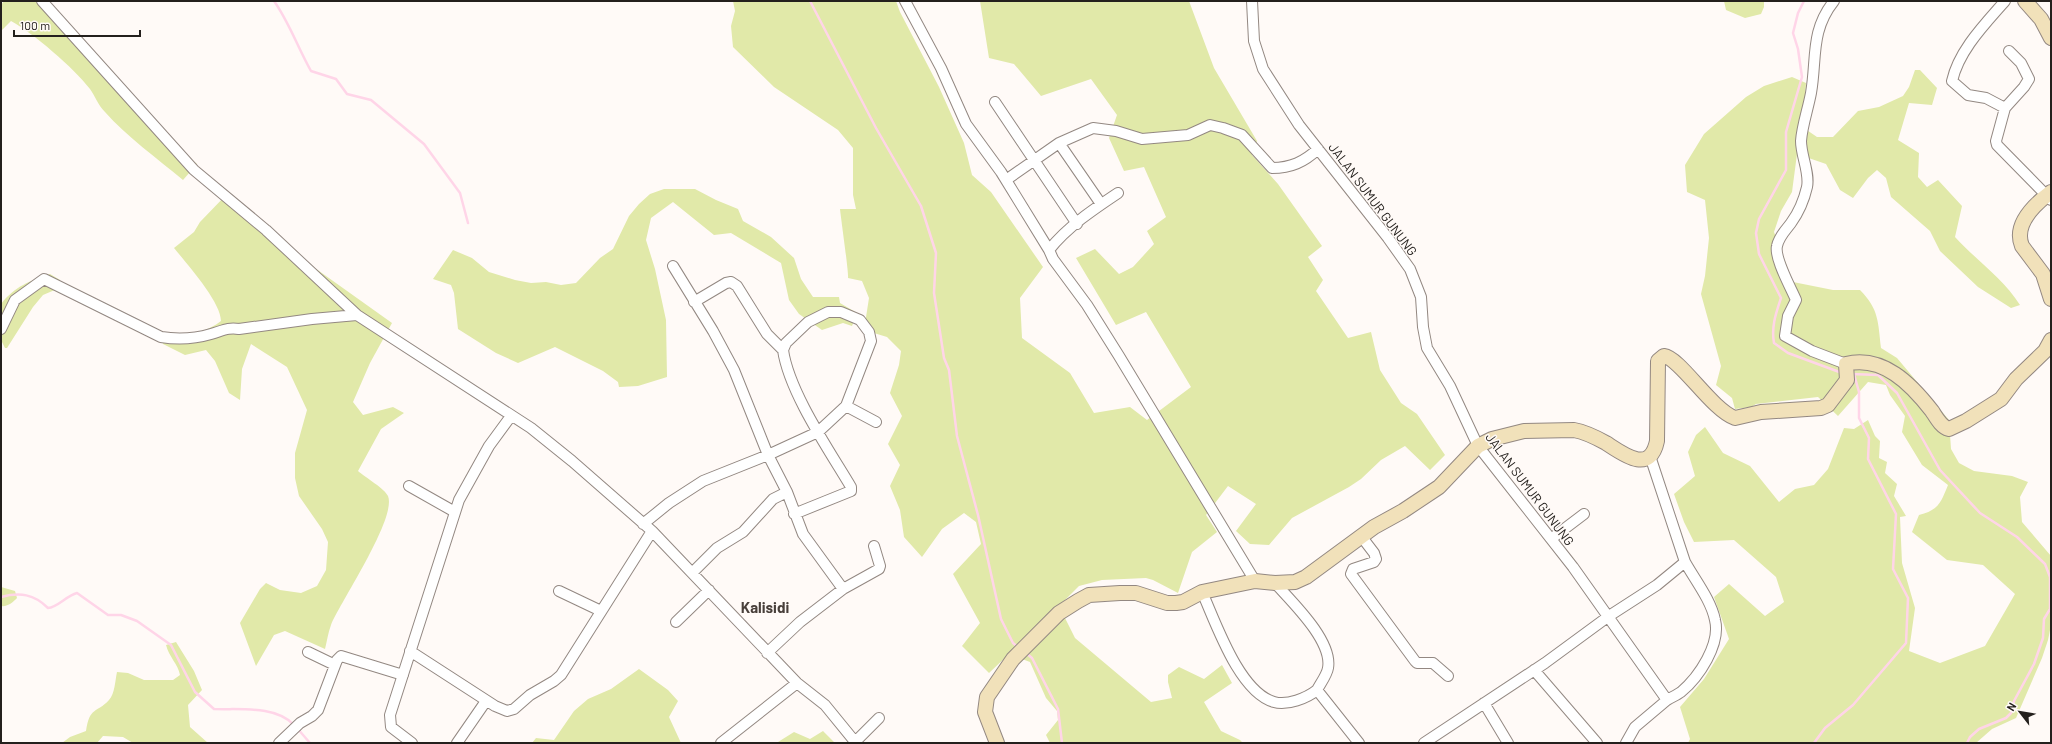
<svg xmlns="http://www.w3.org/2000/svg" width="2052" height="744" viewBox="0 0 2052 744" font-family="Barlow,sans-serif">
	<rect width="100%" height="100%" fill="#fffaf7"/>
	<path fill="#e1e9a9" d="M4 1H45L187 156 197 164 183 180C158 159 126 136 105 112 98 105 95 96 90 89 74 68 33 33 11 21L1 31V5Z
		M733 1H896L900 12 939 87 964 143 972 175 991 192 1043 267 1020 298 1022 338 1070 373 1094 413 1130 407 1147 420 1191 387 1146 312 1116 325 1076 258 1095 249 1119 274 1133 267 1154 244 1147 231 1166 217 1144 167 1124 171 1109 138 1117 115 1091 79 1041 96 1014 64 989 58 980 1H1189L1214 68 1257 141 1252 155 1278 184 1322 246 1308 257 1323 280 1316 291 1348 338 1371 332 1380 370 1401 403 1417 414 1445 455 1430 470 1405 446 1381 460 1361 479 1349 487 1292 518 1269 545 1250 544 1236 531 1256 504 1228 486 1206 515 1217 532 1192 552 1178 593 1153 580 1146 578 1102 580 1079 586 1059 606 1075 638 1151 702 1172 698 1168 682V675L1179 667 1204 679 1222 665 1232 683 1204 702 1221 731 1240 740 1243 743H1050L1046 735 1058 720 1057 711 1046 698 1030 662 1009 654 989 673 962 646 980 623 953 574 981 544 976 522 964 513 942 529 922 557 904 537 900 510 890 486 900 465 888 444 902 416 890 393 899 365 901 351 887 337 864 330 869 298 862 281 848 278C849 274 841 219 840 209H856L853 195V148L838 130 774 87 733 47 731 26 735 11Z
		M1724 1H1764V7L1761 14 1745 18 1726 10Z
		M1915 70H1920L1937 88 1932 105 1909 103 1898 140 1919 153 1918 177 1927 187 1938 180 1962 206 1955 237C1977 261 2003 278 2020 305L2011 308 1978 287 1940 251 1930 231 1891 197 1886 178 1877 170 1868 178 1853 198 1840 190 1826 164 1797 154 1792 192 1781 211 1774 232 1793 282 1833 290H1860C1879 309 1878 322 1881 348L1897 358 1949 420 1951 449 1959 463 1974 471 2012 476 2028 482 2020 497 2022 522 2051 556V625L2048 640 2042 658 2016 718 1992 729 1976 743H1688L1690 739 1680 707 1704 679 1729 639 1714 597 1729 584 1765 616 1784 602 1776 577 1734 540 1694 542 1684 522 1674 494 1695 476 1688 452 1696 435 1705 427 1723 453 1750 466 1779 502 1795 489 1814 485 1828 469 1844 428 1854 429 1868 420 1875 436 1880 441 1879 458 1887 462 1885 473 1897 484 1894 496 1906 516 1900 517 1902 563 1915 608 1909 651 1940 663 1985 646 2015 594 1983 565 1947 560 1912 532 1919 515C1939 510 1941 502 1948 485L1922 465 1902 432 1905 416 1890 395 1886 385 1868 382 1838 416 1818 397 1756 404 1751 407 1735 409 1732 398 1716 385 1721 366 1701 294 1705 276 1709 238 1705 200 1687 192 1685 165 1704 134 1746 97 1764 86 1792 77 1806 83 1805 98 1798 124 1817 137H1833L1858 111 1879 107 1903 96 1909 87Z
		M664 189H695L716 200 738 209 743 221 771 237 794 258 801 279 813 297H839L840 303 857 313 852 326 843 323 822 330 799 314 789 300 781 263 731 233 714 235 673 202 651 218 646 240 655 269 666 320 667 377 638 386 619 387 618 382 603 371 555 347 518 363 496 353 458 329 454 293 451 285 433 279 453 250 472 258 489 272 515 280 531 283 546 282 561 285 576 283 600 258 613 249 629 216 639 204 650 194Z
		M227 194 298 256 392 323 370 363 353 402 363 415 393 407 404 413 381 429 358 471C365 477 385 489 388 496 397 518 341 601 331 625 328 633 327 641 325 649L285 631 274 635 256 666 240 623 260 589 266 583 280 590 301 593 317 586 326 570 328 542 322 529 299 496 295 478V453L307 410 287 367 251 344 242 369 240 400 229 393 215 361 206 350 185 355 163 344 160 333C181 337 203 335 221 321 221 302 187 264 174 248L194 232 200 222Z
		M50 274 60 280 57 289 43 295 33 307 7 348H5L1 340V304C15 286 30 281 50 274Z
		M1 587 15 591 17 598C13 602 8 607 1 606Z
		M176 642 194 671 202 690 188 705 190 727 208 743H133L123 737 103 736 97 743H62L70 737 86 731C90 706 96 714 109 700 115 693 115 681 117 672L128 673 144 680H173L180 675C178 664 169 657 166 645Z
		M639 669 668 690 678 701 669 717 681 743H532L536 738 554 740 574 711 588 699 611 689Z
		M823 731 835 743 778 742 794 732 810 739Z"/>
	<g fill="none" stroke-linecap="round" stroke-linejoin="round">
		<path stroke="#ffd5e8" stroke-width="2.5" d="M274 1C289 22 298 48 311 71L336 79 347 94 371 100 424 144 460 193 468 223
			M810 1 876 128 921 206 936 253 934 293 944 358 949 370 957 436 978 515 1001 619 1013 643 1019 648
			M1804 1 1798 13 1793 33 1798 49 1802 77 1786 132V170L1759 219 1756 233 1759 254 1781 298C1776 313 1771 327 1774 343L1788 353 1842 373
			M1851 374 1878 375 1897 393 1940 470 1980 513 2017 537 2045 564 2050 577V609L2044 619 2043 638 2034 664 2014 701 2011 713 2006 718 1979 729 1970 737 1967 743
			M1 597C20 592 34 594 48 608 58 607 66 596 77 593L108 615H121L137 621 171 645 195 692 214 709C239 710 276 705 294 725
			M1026 653 1032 658 1058 709 1062 743
			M297 728 310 743
			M1814 743 1825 728 1853 705 1906 643 1908 598 1893 569 1896 514 1868 459 1869 438 1859 418V392L1854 374"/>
		<defs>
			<path id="street" d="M42 1 194 170 266 230 357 315 531 428 572 461 652 531 797 683 825 705 856 743
				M905 1 941 68 966 124 1001 172 1049 250
				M1252 1 1254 41 1263 69 1299 125 1388 238 1410 269 1421 297 1423 327 1427 348 1450 386 1478 446 1573 567 1667 700 1635 727 1626 743
				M1834 1C1810 31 1817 59 1811 93 1808 109 1802 126 1801 141 1801 156 1810 173 1807 187 1804 200 1799 212 1791 223 1786 230 1779 236 1777 246 1774 258 1791 288 1796 300L1788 316 1785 336 1812 351 1846 364
				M2005 1C1985 24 1959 50 1952 81L1968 95 1986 98 2005 108 1996 141 1997 145 2051 200
				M995 102 1077 224
				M2005 108 2024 87 2029 79 2021 63 2009 51
				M1059 143 1101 204
				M1006 180 1059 143 1093 128 1116 131 1142 139 1188 135 1210 125 1223 128 1242 135 1272 168C1291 168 1304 162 1318 149
				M1118 193C1094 209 1067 227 1049 250L1053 259 1087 305 1119 356 1255 581
				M673 266 713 331 734 370 768 455 787 492 803 534 843 589
				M694 302 726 283 731 282 737 286 767 334 783 350
				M1 329 15 300 44 279 161 337C179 340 194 339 211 334 222 331 228 327 239 329L312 319 357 315
				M846 406 876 422
				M409 486 455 512
				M643 524 669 503 703 481 768 455 818 432 846 406 871 341 869 332 860 320 841 312H828L808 322 786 343 783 350C789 392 829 450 851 487V491L794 514
				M1361 536 1374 553 1376 559 1374 562 1353 569 1351 574 1415 661 1417 663H1433L1448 676
				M1551 539 1584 514
				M692 573 717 548 743 532 773 499 787 492
				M1275 583C1292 602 1333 641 1328 668 1327 675 1320 684 1317 690
				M559 591 601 611
				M1202 592C1216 623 1239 692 1274 702 1287 706 1307 698 1317 690L1359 743
				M676 622 709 590
				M410 651 495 706 507 711 514 709 530 695 554 681 561 675 652 531
				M308 652 335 665
				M767 653 800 622 843 589 879 569 880 566 874 546
				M1534 670 1597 743
				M1667 700C1672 697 1677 695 1681 692 1699 677 1721 644 1715 620 1711 600 1695 580 1685 562
				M1484 703 1508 743
				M855 742 879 718
				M279 743 300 723 312 716 318 710 337 660 341 656 403 675
				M412 743 391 727 390 715 459 500 489 446 511 416
				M457 743 486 701
				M721 743 797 683
				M1424 743 1545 663 1609 616 1657 585 1685 562 1650 456"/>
			<path id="secondary" d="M2025 1 2041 19 2051 38
				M2051 192C2035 204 2013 224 2022 246L2043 274 2051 299
				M997 743 985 712 987 697 1013 659 1059 613 1078 601 1089 595 1120 593H1136L1167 603H1176L1183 602 1202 592 1255 581 1275 583 1295 582 1306 577 1374 527 1403 511 1439 487 1478 446 1492 439 1524 431 1574 430C1585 432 1597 438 1606 443 1623 454 1650 475 1657 441L1658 361 1664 356C1680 358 1712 410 1735 418L1761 412 1821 408 1828 405 1847 380 1846 364C1883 355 1911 384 1932 411 1936 417 1941 427 1949 429L1966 421 2001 399 2016 379 2045 351 2051 340"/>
		</defs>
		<use href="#street" stroke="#938882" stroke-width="12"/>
		<use href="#secondary" stroke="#938882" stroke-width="16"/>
		<use href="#street" stroke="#fff" stroke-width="10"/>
		<use href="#secondary" stroke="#f1e1ba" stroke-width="14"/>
	</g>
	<g text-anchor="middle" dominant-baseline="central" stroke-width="3" stroke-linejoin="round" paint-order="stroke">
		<g font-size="13" fill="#24201d" stroke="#fffaf7">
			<text transform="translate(1373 199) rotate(53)">JALAN SUMUR GUNUNG</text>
			<text transform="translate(1530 489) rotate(53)">JALAN SUMUR GUNUNG</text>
		</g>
		<g font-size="15" font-weight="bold" fill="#483f3a" stroke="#fffaf7">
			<text x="765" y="607">Kalisidi</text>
		</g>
	</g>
	<rect width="2052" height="744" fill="none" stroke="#24201d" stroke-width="4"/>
	<g transform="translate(2020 712) rotate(301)" stroke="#fffaf7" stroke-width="3" paint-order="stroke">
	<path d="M0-3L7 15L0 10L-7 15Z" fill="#24201d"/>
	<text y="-6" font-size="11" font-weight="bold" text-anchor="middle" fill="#24201d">N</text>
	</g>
	<path d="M14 30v6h126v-6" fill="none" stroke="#24201d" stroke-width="2"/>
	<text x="20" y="30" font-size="12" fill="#24201d" stroke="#fffaf7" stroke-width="3" paint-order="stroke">100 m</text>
</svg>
